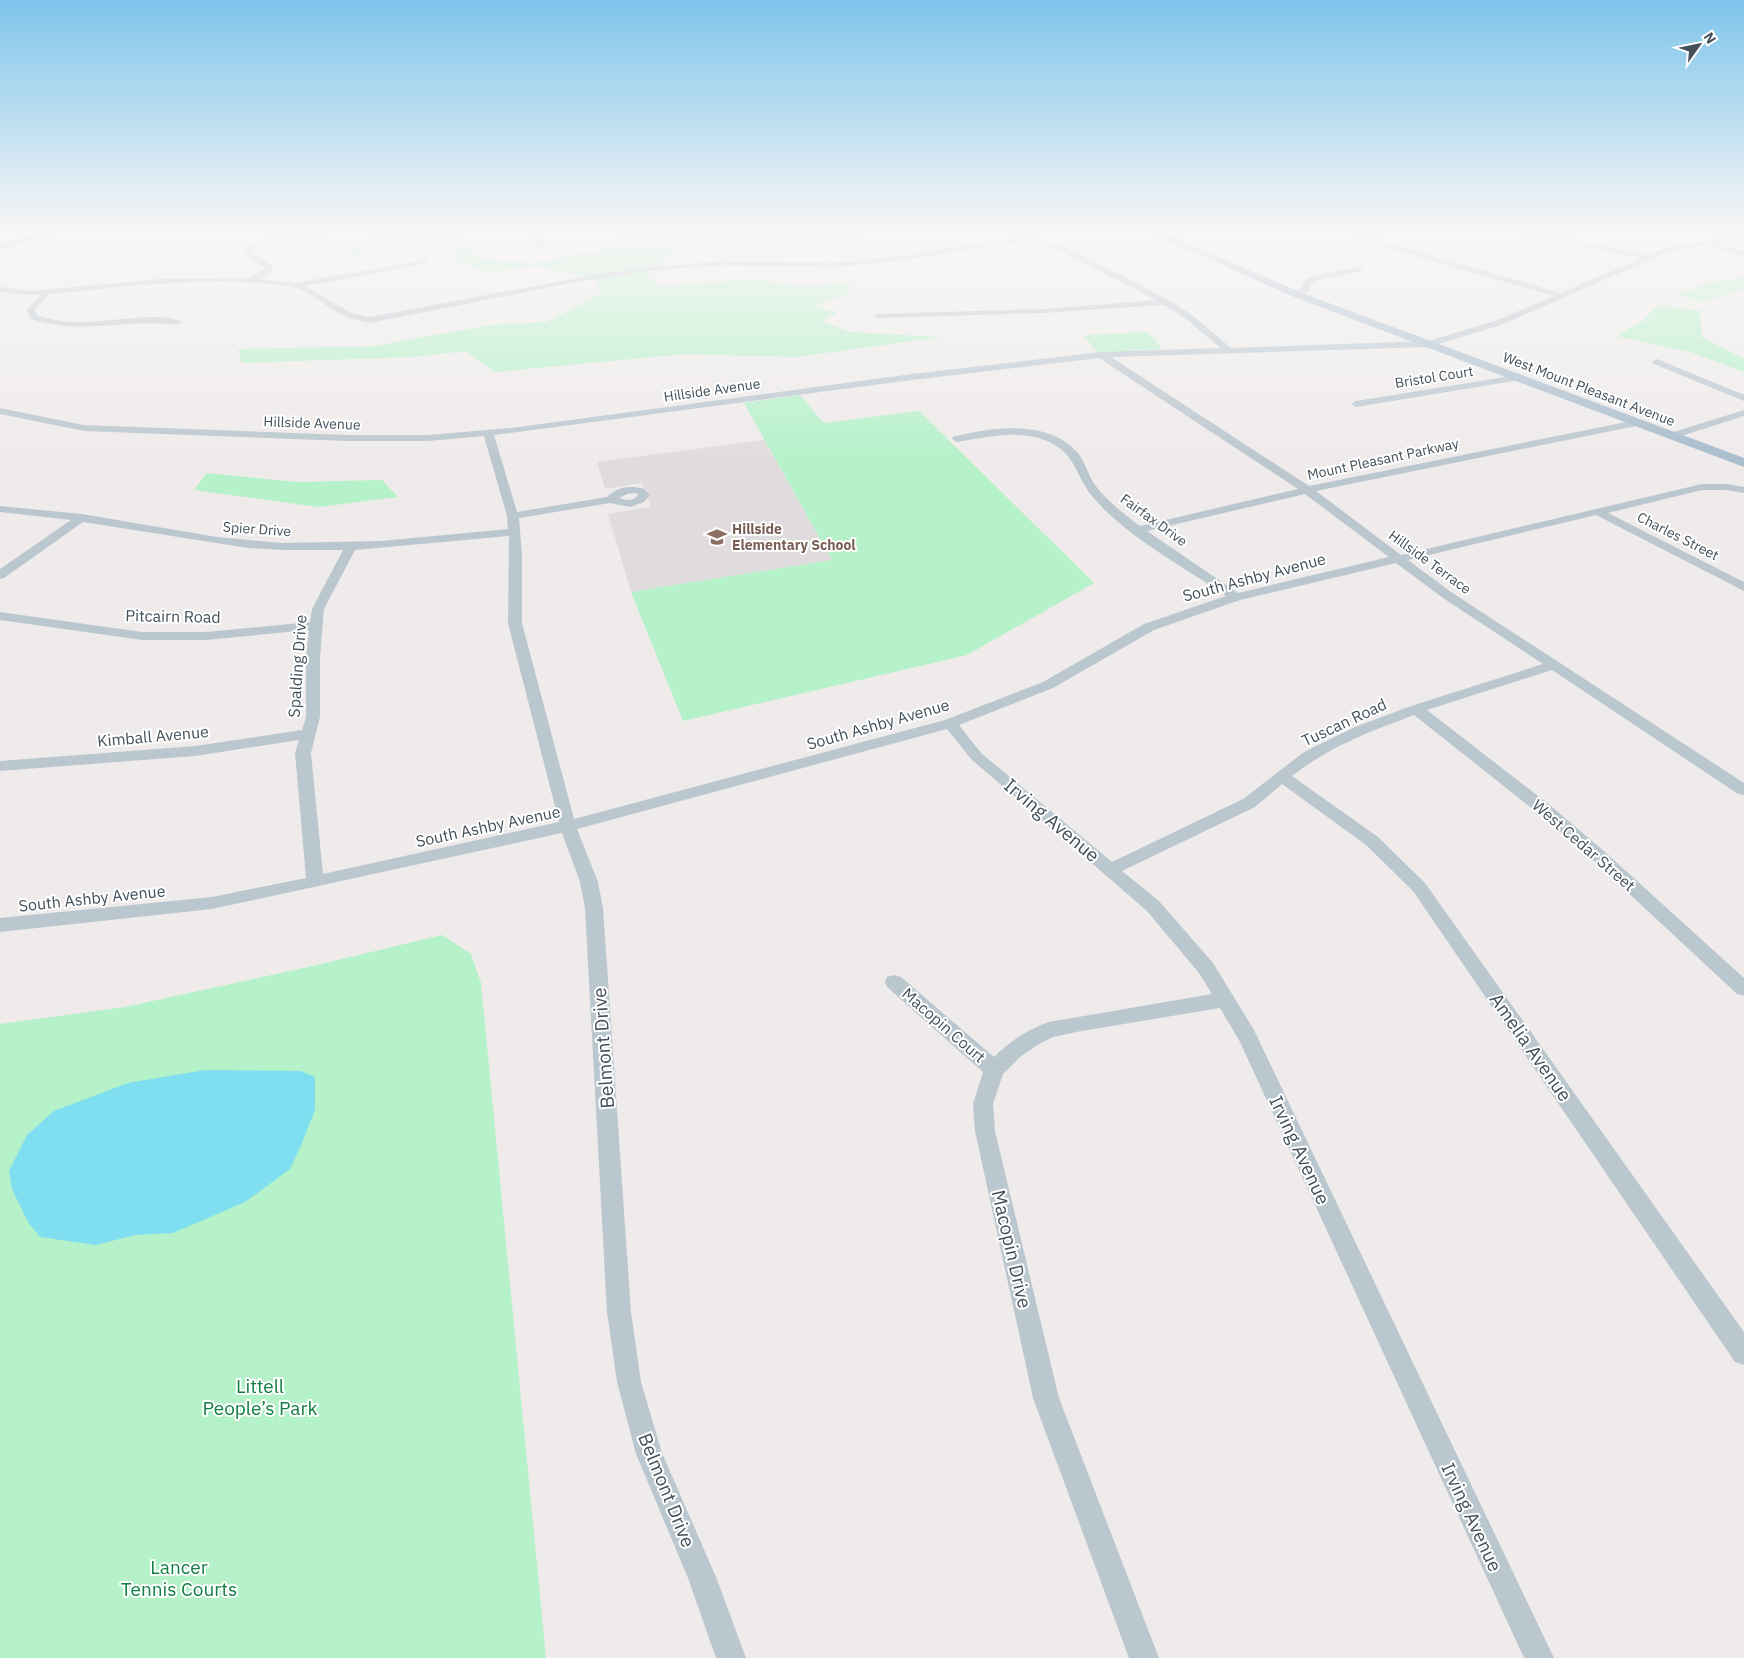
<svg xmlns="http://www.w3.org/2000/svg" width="1744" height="1658" viewBox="0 0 1744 1658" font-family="'IBM Plex Sans',sans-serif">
	<rect width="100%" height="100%" fill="#efebeb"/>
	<path fill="#e0dcdd" d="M764 440 832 560 631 592 608 514 651 507 642 483 605 489 597 462Z"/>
	<path fill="#b5f1c9" d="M429 229H442L455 233 479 258 532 263 614 247 616 237 693 232 842 229 860 239 895 243 820 247 781 243 688 248 644 271 660 287 753 279 799 287 849 284V295L831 298 814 306 837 313 822 321 849 332 942 337 796 357 685 354 495 372 466 351 414 357 242 363 238 349 374 346 490 325 546 322 603 293 594 279 537 266 485 272 455 260 458 248 445 242 353 256 330 247Z
		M1744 276V289L1703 302 1678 294 1711 282 1740 279Z
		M1657 305 1702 311 1700 315 1702 337 1744 359V372L1690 352 1616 336 1643 321Z
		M1148 332 1163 349 1097 353 1084 335Z
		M800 395 824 423 919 411 1094 583 967 655 683 721 631 592 832 560 744 403Z
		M207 473 297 482 382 480 398 497 319 507 194 490Z
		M442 935 471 954 481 983 546 1658H0V1024L125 1007 313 966Z"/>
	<path fill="#7fdef0" d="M205 1070 301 1071 315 1077V1110L302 1143 290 1169 245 1202 173 1233 135 1235 96 1245 40 1237 28 1222 12 1189 9 1171 27 1135 54 1111 128 1083Z"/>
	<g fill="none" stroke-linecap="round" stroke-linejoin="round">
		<path fill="#bbc7cf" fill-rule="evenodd" d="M322 229H337C319 241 265 233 252 252L274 267 271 273 259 279 295 283 427 260 428 262 424 264 305 286 351 313 370 317 582 277 641 268 721 261 835 263 902 256 1004 240 1033 239 1062 245 1169 300 1192 315 1231 348 1428 341 1495 321 1554 296 1387 248 1343 229H1352L1393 244 1561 293 1641 258 1546 240 1508 229H1518L1647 255 1668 247 1717 239 1739 229H1744V232L1715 244 1744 252V256L1704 245 1670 251 1501 325 1429 347 1111 357 1309 486 1636 420 1641 423 1636 426 1316 491 1401 555 1702 484H1727L1744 487V493L1727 490H1702L1608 513 1744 582V591L1596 515 1408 560 1451 592 1744 783V795L1738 794 1552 670 1427 710 1551 806 1605 852 1744 978V996L1737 994 1593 860 1539 814 1414 715C1369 732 1330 746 1292 776L1378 837 1425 883 1744 1332V1365L1735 1362 1413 891 1366 845 1282 784 1255 807 1122 871 1159 901 1213 963 1254 1030 1554 1658H1524L1239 1040 1220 1008 1076 1032 1053 1037 1039 1044 1020 1057 1003 1074 993 1104 995 1131 1059 1398 1159 1658H1129L1033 1398 975 1131 973 1104 983 1072 887 987 885 982 887 977 894 975 901 977 994 1057C1010 1041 1028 1029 1049 1022L1212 994 1199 973 1147 911 971 759 947 729 577 829 598 882 603 908 631 1312 641 1382 662 1453 716 1577 746 1658H716L688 1578 636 1454 617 1382 607 1312 585 908 580 882 562 833 212 909 0 932V918L212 897 306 878 295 753 299 740 195 756 0 771V761L195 746 302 730 306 717V657L309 630 206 640H142L0 620V612L142 632H206L310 622 312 609 343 550H281L248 548 83 522 4 578 0 579V569L71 520 0 512V506L82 514 217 537 281 543 381 541 508 529 507 516 484 436 428 441H347L84 431 0 414V408L84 425 347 435H428L511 428 912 374 1101 352 1221 348 1186 319 1164 305 1043 313 878 318 874 316 878 314 1043 309 1156 300 1057 249 1033 243 1004 244 902 260 835 267 721 265 641 272 582 281 370 323C361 321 353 320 344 316 325 307 310 289 288 286 208 275 128 287 49 294L35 310 37 315C54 321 69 323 87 322 107 322 168 311 182 322L178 325C126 318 84 336 31 319L27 310 40 295 14 294 0 291V287L31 291 160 279 249 278 266 268 244 254 243 252C258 235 300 232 322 229ZM1099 358 1298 489 1140 526C1124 514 1107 501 1095 485 1088 475 1085 461 1077 452 1047 419 991 427 953 437L952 439 957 442C987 437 1018 429 1047 441 1077 454 1074 474 1092 496 1126 537 1183 566 1226 596L1144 624 1043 682 945 720 574 819 522 623V556L519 518 610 503 630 507 644 502 650 495 644 489C630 485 618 487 607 497L517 512 494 435 912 380ZM636 493 638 495C633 502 626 500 619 498L627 494ZM1305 494 1389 557 1238 593 1147 531ZM509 536 508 623 559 822 323 874 311 753 320 717V657L324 609 355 550ZM1396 563 1443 598 1543 664 1411 706 1355 727 1304 752 1243 799 1112 862 981 753 959 725 1053 688 1154 630 1240 600Z
			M524 229H531L544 243V247H538Z
			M1359 267 1363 269 1362 271 1317 280 1311 283 1309 292 1293 295 1289 293 1302 288 1304 280 1312 276Z
			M1657 359 1744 395V401L1654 364 1652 362Z
			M1517 375 1522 378 1520 380 1356 407 1351 404 1356 401Z
			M1744 410V416L1675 438H1667L1666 436 1667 434Z"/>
		<path fill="#a9bdcd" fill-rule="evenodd" d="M58 229H73L0 250V244Z
			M1142 229H1153L1302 293 1744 458V467L1294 297Z"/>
	</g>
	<linearGradient id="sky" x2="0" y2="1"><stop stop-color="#7ec5eb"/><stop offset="0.5" stop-color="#f8f6f6"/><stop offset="1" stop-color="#f8f6f6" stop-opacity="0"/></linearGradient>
	<rect width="1744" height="461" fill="url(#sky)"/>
	<defs>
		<symbol id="school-bare" viewBox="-9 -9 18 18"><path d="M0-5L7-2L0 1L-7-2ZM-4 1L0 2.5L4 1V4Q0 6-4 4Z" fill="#8d6e63" stroke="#fff" stroke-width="2.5" paint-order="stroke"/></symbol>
	</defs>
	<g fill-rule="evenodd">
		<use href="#school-bare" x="703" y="523" width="28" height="28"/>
	</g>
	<g text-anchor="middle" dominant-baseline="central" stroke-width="4" stroke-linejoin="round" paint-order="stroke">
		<g font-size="14" fill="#43505a" stroke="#fff">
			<text transform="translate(1434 377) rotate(-9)">Bristol Court</text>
			<text transform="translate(1589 389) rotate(21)">West Mount Pleasant Avenue</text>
			<text transform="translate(712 390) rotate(-8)">Hillside Avenue</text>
			<text transform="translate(312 423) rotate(2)">Hillside Avenue</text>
			<text transform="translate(1383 459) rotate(-12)">Mount Pleasant Parkway</text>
			<text transform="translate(1154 520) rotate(36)">Fairfax Drive</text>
			<text transform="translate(257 529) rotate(4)">Spier Drive</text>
			<text transform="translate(1678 536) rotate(27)">Charles Street</text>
			<text transform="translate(1430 562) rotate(36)">Hillside Terrace</text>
		</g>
		<g font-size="14" font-weight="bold" fill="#785e54" stroke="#fff" text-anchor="start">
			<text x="732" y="529">Hillside<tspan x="732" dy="16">Elementary School</tspan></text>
		</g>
		<g font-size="16" fill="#43505a" stroke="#fff">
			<text transform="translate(1254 577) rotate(-15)">South Ashby Avenue</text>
			<text transform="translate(173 616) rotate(1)">Pitcairn Road</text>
			<text transform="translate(297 666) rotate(-86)">Spalding Drive</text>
			<text transform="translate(1344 722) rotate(-25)">Tuscan Road</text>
			<text transform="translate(878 724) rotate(-16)">South Ashby Avenue</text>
			<text transform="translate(153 736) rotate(-5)">Kimball Avenue</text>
			<text transform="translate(488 826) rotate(-12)">South Ashby Avenue</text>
			<text transform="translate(1584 845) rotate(41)">West Cedar Street</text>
			<text transform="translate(92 898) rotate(-6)">South Ashby Avenue</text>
			<text transform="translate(944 1025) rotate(41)">Macopin Court</text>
		</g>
		<g font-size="19" fill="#43505a" stroke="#fff">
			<text transform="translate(1052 820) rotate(40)">Irving Avenue</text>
			<text transform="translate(1531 1047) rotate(55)">Amelia Avenue</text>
			<text transform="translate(603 1048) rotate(-94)">Belmont Drive</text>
			<text transform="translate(1300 1150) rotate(65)">Irving Avenue</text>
			<text transform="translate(1012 1249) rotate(77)">Macopin Drive</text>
			<text transform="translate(667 1490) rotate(68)">Belmont Drive</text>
			<text transform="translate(1472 1517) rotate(65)">Irving Avenue</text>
		</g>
		<g font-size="19" fill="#117e42" stroke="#fff">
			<text x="260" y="1386">Littell<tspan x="260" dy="22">People’s Park</tspan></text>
			<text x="179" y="1567">Lancer<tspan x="179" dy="22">Tennis Courts</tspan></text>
		</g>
	</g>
	<g transform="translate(1699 45) rotate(57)" stroke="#ffffff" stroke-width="4" paint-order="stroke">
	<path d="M0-4L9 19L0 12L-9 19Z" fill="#43505a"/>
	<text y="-8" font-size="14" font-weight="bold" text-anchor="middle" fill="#43505a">N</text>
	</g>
</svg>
